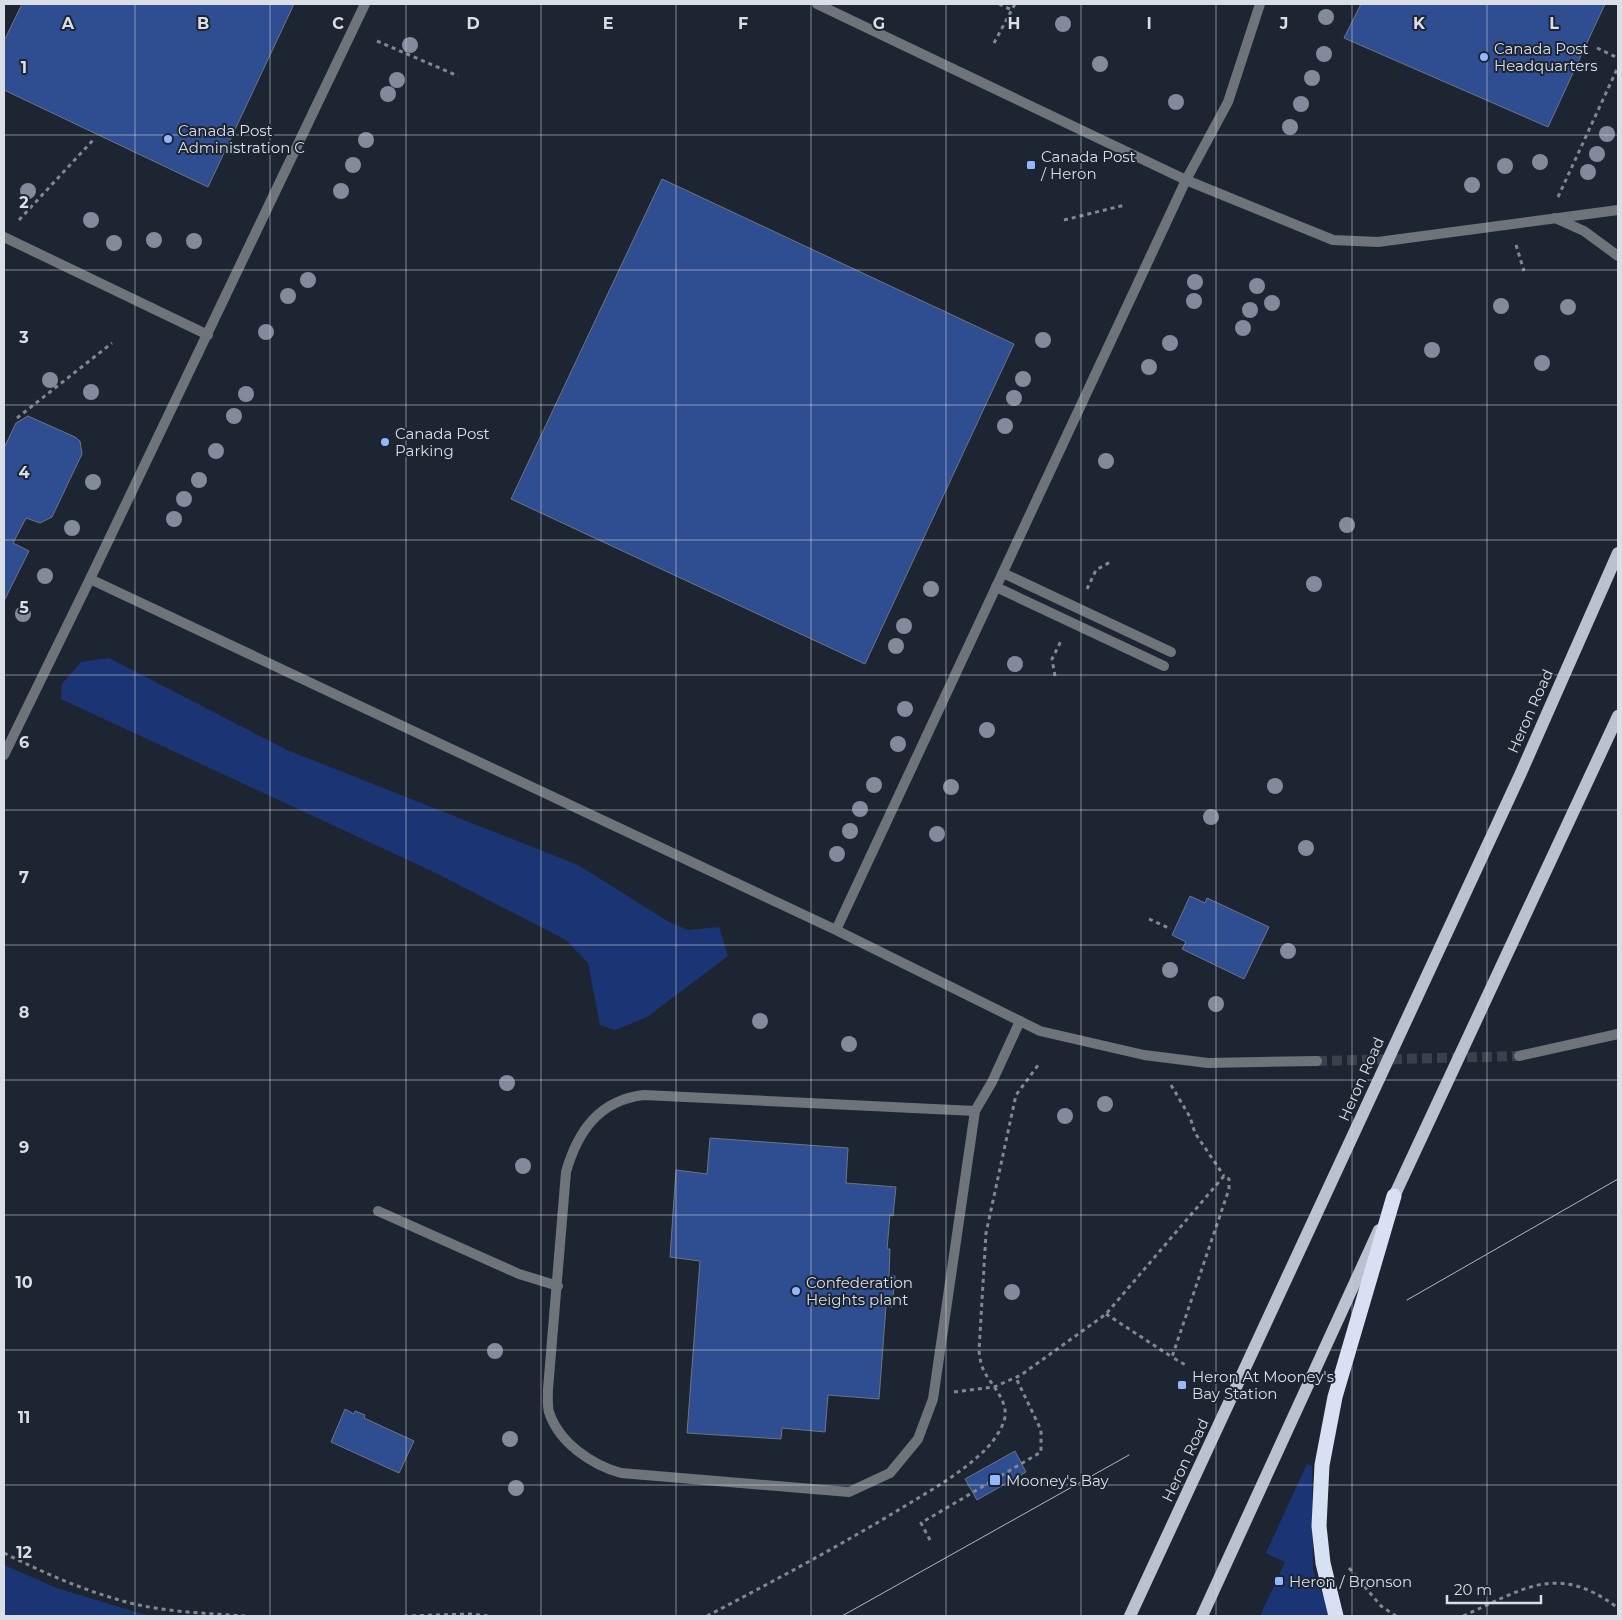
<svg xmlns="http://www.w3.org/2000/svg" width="1622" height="1620" viewBox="0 0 1622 1620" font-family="Montserrat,sans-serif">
	<rect width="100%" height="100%" fill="#1e2532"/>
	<path fill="#1b3574" d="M109 658 287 750 578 865 669 922 688 930 719 927 728 956 647 1017 615 1030 600 1025 588 963 566 940 436 873 61 699 62 684 81 662Z
		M1307 1464 1312 1466 1313 1570 1330 1616H1260L1285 1562 1266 1553Z
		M4 1565 57 1588 142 1614 155 1616H4Z"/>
	<path fill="#2f4d91" stroke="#6c7485" d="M22 4H294L208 187 4 90V41Z
		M1361 4H1605L1548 127 1344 38Z
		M662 179 1014 344 865 664 511 499Z
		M28 416 75 437 80 441 82 454 52 517 40 523 26 518 13 543 29 551 4 601V448L16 423Z
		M1190 896 1205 903 1207 898 1269 927 1244 979 1182 949 1186 942 1172 935Z
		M710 1138 848 1148 846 1183 896 1187 893 1216 890 1215 887 1249H890L889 1276H895L892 1307 886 1306 879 1399 828 1395 825 1432 782 1428 781 1439 687 1433 700 1261 670 1257 676 1170 707 1174Z
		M345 1409 354 1414 355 1411 365 1415 364 1418 414 1441 399 1473 331 1442Z
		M1015 1451 1026 1472 977 1500 965 1479Z"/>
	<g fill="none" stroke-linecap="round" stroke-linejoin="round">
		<path stroke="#3a414d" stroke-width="10" stroke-dasharray="10 5" stroke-linecap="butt" d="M1317 1061 1519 1056"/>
		<path stroke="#828792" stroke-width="3" stroke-dasharray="4 4" stroke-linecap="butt" d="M999 4 1012 10
			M377 41 458 76
			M994 43 1015 4
			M1597 48 1618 58
			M1558 197 1618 67
			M19 220 95 138
			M1064 220 1125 205
			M1516 245 1524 271
			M17 418 112 343
			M1087 589 1096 570 1112 561
			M1055 676 1052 659 1061 641
			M1149 919 1171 929
			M1171 1085 1190 1117 1195 1133 1224 1176
			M1106 1314 1172 1357
			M954 1392 994 1387 1021 1375 1106 1314 1224 1176 1229 1179V1189L1172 1357 1187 1366
			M930 1540 921 1523 1041 1452V1430L1016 1378
			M4 1553C40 1571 78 1588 116 1599 157 1612 203 1613 245 1616
			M1349 1568 1381 1606 1396 1616
			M404 1616 470 1614 489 1616
			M707 1616C774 1581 841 1545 905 1506 933 1489 963 1472 986 1449 993 1442 1001 1430 1004 1421 1010 1403 993 1387 985 1373 981 1366 980 1359 979 1351L986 1233 1016 1095 1039 1064
			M1463 1616C1524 1589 1557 1562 1618 1608"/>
		<path stroke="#6f737a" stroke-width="10" d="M1186 180 1228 102 1260 4
			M1003 573 1171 652
			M996 587 1164 666
			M4 755 90 579
			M975 1111 644 1095C600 1100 578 1130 566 1172L548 1389C548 1396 547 1405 549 1412 559 1443 592 1465 621 1473L849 1492 890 1473 918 1439 933 1399 975 1111 992 1082 1020 1021
			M378 1211 519 1274 558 1286"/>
		<path stroke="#6f737a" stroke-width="10" d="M365 4 90 579 836 930 1040 1031 1144 1055 1208 1063 1317 1061
			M817 4 1186 180 1333 240 1378 242 1618 210
			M1555 218 1584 231 1618 256
			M4 237 208 335
			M836 930 1186 180
			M1519 1056 1618 1034"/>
		<path stroke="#bac2d1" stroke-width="12" d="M1390 1205 1618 716
			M1130 1616 1520 775 1618 553
			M1202 1616 1379 1230"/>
		<path stroke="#d8e1f4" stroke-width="15" d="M1336 1616 1323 1563 1319 1526 1322 1465 1335 1397 1394 1196"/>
		<path stroke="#b1b6c0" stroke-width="1" d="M1407 1300 1618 1179
			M842 1616 1129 1455"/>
	</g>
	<g fill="#828b9c">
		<circle cx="1326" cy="17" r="8"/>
		<circle cx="1063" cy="24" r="8"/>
		<circle cx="410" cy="45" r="8"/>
		<circle cx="1324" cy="54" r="8"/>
		<circle cx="1100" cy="64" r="8"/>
		<circle cx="1312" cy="78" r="8"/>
		<circle cx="397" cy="80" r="8"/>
		<circle cx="388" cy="94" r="8"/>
		<circle cx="1176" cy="102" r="8"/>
		<circle cx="1301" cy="104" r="8"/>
		<circle cx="1290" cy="127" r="8"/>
		<circle cx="1607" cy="134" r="8"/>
		<circle cx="366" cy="140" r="8"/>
		<circle cx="1597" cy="154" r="8"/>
		<circle cx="1540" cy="162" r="8"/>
		<circle cx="353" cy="165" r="8"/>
		<circle cx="1505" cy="166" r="8"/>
		<circle cx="1588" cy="172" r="8"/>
		<circle cx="1472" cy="185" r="8"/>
		<circle cx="28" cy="191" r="8"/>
		<circle cx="341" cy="191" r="8"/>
		<circle cx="91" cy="220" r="8"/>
		<circle cx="154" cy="240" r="8"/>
		<circle cx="194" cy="241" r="8"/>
		<circle cx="114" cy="243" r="8"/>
		<circle cx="308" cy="280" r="8"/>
		<circle cx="1195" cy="282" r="8"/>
		<circle cx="1257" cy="286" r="8"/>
		<circle cx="288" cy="296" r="8"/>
		<circle cx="1194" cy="301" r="8"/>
		<circle cx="1272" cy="303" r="8"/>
		<circle cx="1501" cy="306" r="8"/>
		<circle cx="1568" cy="307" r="8"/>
		<circle cx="1250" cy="310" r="8"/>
		<circle cx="1243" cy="328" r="8"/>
		<circle cx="266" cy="332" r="8"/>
		<circle cx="1043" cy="340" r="8"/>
		<circle cx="1170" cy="343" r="8"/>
		<circle cx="1432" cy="350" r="8"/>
		<circle cx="1542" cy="363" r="8"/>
		<circle cx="1149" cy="367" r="8"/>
		<circle cx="1023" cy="379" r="8"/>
		<circle cx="50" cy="380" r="8"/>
		<circle cx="91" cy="392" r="8"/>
		<circle cx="246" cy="394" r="8"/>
		<circle cx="1014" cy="398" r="8"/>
		<circle cx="234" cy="416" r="8"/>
		<circle cx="1005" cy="426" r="8"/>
		<circle cx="216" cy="451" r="8"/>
		<circle cx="1106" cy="461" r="8"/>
		<circle cx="199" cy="480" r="8"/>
		<circle cx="93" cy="482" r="8"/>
		<circle cx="184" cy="499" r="8"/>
		<circle cx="174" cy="519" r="8"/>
		<circle cx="1347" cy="525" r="8"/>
		<circle cx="72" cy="528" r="8"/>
		<circle cx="45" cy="576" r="8"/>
		<circle cx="1314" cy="584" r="8"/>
		<circle cx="931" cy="589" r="8"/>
		<circle cx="23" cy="614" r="8"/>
		<circle cx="904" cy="626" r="8"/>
		<circle cx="896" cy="646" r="8"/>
		<circle cx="1015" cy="664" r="8"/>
		<circle cx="905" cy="709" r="8"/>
		<circle cx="987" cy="730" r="8"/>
		<circle cx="898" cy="744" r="8"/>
		<circle cx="874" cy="785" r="8"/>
		<circle cx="1275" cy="786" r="8"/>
		<circle cx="951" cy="787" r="8"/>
		<circle cx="860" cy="809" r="8"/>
		<circle cx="1211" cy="817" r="8"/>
		<circle cx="850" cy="831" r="8"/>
		<circle cx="937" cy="834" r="8"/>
		<circle cx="1306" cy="848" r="8"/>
		<circle cx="837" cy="854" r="8"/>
		<circle cx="1288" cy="951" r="8"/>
		<circle cx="1170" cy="970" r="8"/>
		<circle cx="1216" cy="1004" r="8"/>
		<circle cx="760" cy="1021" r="8"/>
		<circle cx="849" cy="1044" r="8"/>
		<circle cx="507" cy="1083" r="8"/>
		<circle cx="1105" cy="1104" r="8"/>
		<circle cx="1065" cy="1116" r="8"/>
		<circle cx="523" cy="1166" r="8"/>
		<circle cx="1012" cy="1292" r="8"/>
		<circle cx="495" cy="1351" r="8"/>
		<circle cx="510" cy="1439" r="8"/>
		<circle cx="516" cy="1488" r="8"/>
	</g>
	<path fill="none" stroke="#d9dee7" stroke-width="1" stroke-opacity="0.55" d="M135 4V1616M270 4V1616M406 4V1616M541 4V1616M676 4V1616M811 4V1616M946 4V1616M1081 4V1616M1216 4V1616M1352 4V1616M1487 4V1616M4 135H1618M4 270H1618M4 405H1618M4 540H1618M4 675H1618M4 810H1618M4 945H1618M4 1080H1618M4 1215H1618M4 1350H1618M4 1485H1618"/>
	<g fill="#94b7fd" stroke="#1e2532" stroke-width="2">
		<circle cx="1484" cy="57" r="5"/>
		<circle cx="168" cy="139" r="5"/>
		<rect x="1026" y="160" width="10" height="10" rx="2.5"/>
		<circle cx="385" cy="442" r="5"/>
		<circle cx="796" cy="1291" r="5"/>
		<rect x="1177" y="1380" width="10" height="10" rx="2.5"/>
		<rect x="989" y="1474" width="12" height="12" rx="2.5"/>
		<rect x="1274" y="1576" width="10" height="10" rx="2.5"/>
	</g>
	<g text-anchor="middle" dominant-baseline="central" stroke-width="4" stroke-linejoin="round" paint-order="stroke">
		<g font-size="15" fill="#d9dee7" stroke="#1e2532" text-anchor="start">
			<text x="1494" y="48">Canada Post<tspan x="1494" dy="17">Headquarters</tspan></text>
			<text x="178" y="130">Canada Post<tspan x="178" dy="17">Administration C</tspan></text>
			<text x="1041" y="156">Canada Post<tspan x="1041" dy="17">/ Heron</tspan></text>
			<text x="395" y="433">Canada Post<tspan x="395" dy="17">Parking</tspan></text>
			<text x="806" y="1282">Confederation<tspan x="806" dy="17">Heights plant</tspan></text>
			<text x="1192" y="1376">Heron At Mooney's<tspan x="1192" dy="17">Bay Station</tspan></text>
			<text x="1006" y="1480">Mooney's Bay</text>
			<text x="1289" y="1581">Heron / Bronson</text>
		</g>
		<g font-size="15" fill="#d9dee7" stroke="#1e2532">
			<text transform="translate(1530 711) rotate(-66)">Heron Road</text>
			<text transform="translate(1361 1079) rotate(-66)">Heron Road</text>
			<text transform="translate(1185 1460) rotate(-65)">Heron Road</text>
		</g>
	</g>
	<g font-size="16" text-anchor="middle" font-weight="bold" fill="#d9dee7" stroke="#1e2532" stroke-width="4" stroke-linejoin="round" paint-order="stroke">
		<text x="68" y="29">A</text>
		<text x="203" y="29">B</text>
		<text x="338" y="29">C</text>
		<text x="473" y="29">D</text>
		<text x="608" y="29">E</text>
		<text x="743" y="29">F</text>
		<text x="879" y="29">G</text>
		<text x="1014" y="29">H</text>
		<text x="1149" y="29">I</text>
		<text x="1284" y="29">J</text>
		<text x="1419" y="29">K</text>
		<text x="1554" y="29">L</text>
		<text x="24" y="73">1</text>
		<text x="24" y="208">2</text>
		<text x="24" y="343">3</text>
		<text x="24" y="478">4</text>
		<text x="24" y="613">5</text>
		<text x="24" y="748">6</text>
		<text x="24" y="883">7</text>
		<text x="24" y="1018">8</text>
		<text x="24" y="1153">9</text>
		<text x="24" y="1288">10</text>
		<text x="24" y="1423">11</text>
		<text x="24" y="1558">12</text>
	</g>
	<rect width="1622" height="1620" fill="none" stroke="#d9dee7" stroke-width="10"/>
	<path d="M1447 1595v8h94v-8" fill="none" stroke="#d9dee7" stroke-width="2.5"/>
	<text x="1454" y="1595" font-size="15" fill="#d9dee7" stroke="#1e2532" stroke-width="4" paint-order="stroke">20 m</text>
</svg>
